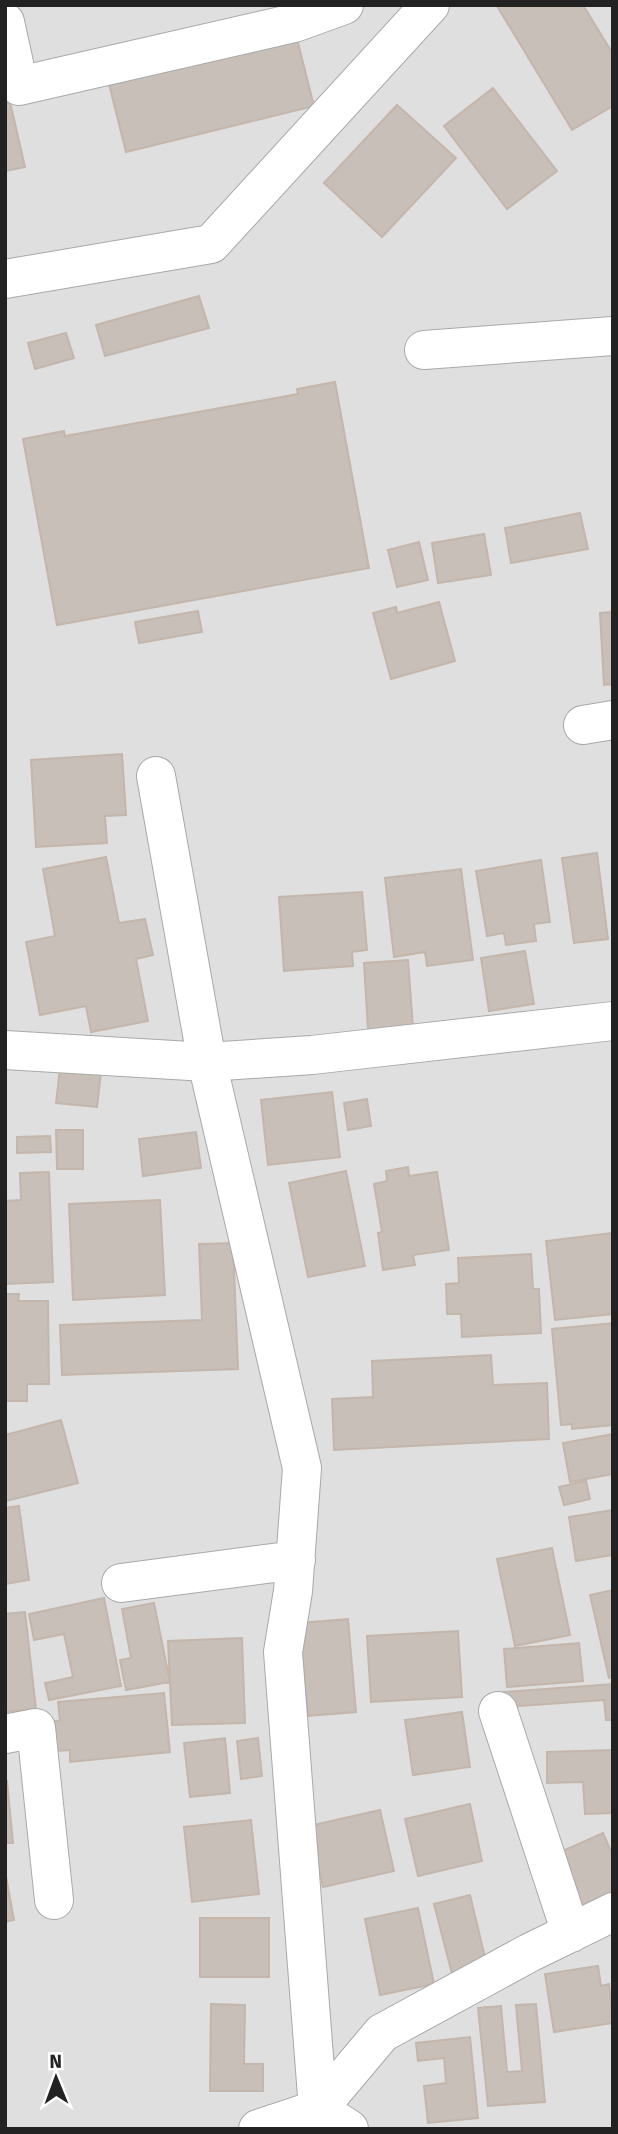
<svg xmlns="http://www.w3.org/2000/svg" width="618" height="2134" viewBox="0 0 618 2134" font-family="'Fira Sans',sans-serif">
	<rect width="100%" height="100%" fill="#f2efe9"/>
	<path fill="#e0dfdf" d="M5 5H613V2129H5Z"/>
	<path fill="#c7bfb8" stroke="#c4b6ab" stroke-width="2" d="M583 5 613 54V106L572 130 497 6Z
		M297 39 314 106 126 152 109 84Z
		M493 88 557 171 507 209 444 126Z
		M10 102 25 167 5 171V103Z
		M397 105 456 158 382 237 324 183Z
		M199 296 209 328 105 356 96 325Z
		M66 333 74 358 35 369 28 343Z
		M335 382 369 568 57 625 23 439 64 431 65 436 298 394 297 389Z
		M580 513 588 549 511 563 505 528Z
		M484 534 491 575 438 583 432 543Z
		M419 542 428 580 397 587 388 550Z
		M439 602 455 661 391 679 373 613 396 607 397 613Z
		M198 611 202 632 139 643 135 622Z
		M613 612V684L604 685 600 613Z
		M122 754 126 815 105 816 107 843 36 847 31 760Z
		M597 853 608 939 574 943 562 858Z
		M106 857 119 923 145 919 153 955 136 959 148 1021 91 1032 86 1006 40 1015 26 942 55 936 43 869Z
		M541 860 550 922 534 924 536 941 506 945 504 933 487 936 476 871Z
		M461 869 473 960 427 966 425 952 394 957 385 878Z
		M362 892 367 950 352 952 353 966 284 971 279 897Z
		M525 951 534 1004 489 1011 481 958Z
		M408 960 413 1027 368 1030 364 963Z
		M61 1060 102 1064 97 1107 56 1103Z
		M332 1092 340 1157 268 1165 261 1100Z
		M367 1099 371 1126 348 1130 344 1103Z
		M56 1130H83V1169H57Z
		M196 1132 201 1168 143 1176 139 1139Z
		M50 1136 51 1152 17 1153V1137Z
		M408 1167 409 1176 437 1172 449 1250 413 1255 415 1265 383 1270 378 1233 382 1232 374 1184 387 1181 386 1171Z
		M346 1171 365 1266 308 1277 289 1183Z
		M49 1172 53 1282 5 1284V1201L21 1200 20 1173Z
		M160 1200 165 1295 73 1300 69 1204Z
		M613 1233V1314L555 1320 546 1241Z
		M233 1243 238 1369 62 1375 60 1325 202 1320 199 1244Z
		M531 1254 533 1289H539L541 1333 462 1337 461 1314H447L446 1284 459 1283 458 1258Z
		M5 1294H19L18 1301H48L49 1384H27V1401H5Z
		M613 1323V1425L572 1429V1424L561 1425 552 1329Z
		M491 1355 493 1385 547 1383 549 1439 334 1450 332 1399 373 1397 372 1361Z
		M61 1420 78 1483 6 1501 5 1435Z
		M613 1434V1474L570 1482 563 1443Z
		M586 1481 590 1499 564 1505 559 1487Z
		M19 1506 29 1580 5 1584V1508Z
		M613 1510V1555L576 1561 569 1517Z
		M552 1548 570 1635 515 1646 497 1559Z
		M613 1590V1677L609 1678 590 1595Z
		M104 1598 121 1686 49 1700 45 1683 73 1677 64 1634 34 1640 29 1614Z
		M154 1603 170 1682 126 1690 120 1660 131 1658 122 1609Z
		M25 1612 36 1709 5 1712V1614Z
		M348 1619 356 1712 308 1716 299 1623Z
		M458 1631 462 1697 371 1702 367 1636Z
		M242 1638 245 1723 172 1725 168 1641Z
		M579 1643 583 1681 507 1687 504 1649Z
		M613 1684V1720H606L604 1700 505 1707 504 1692Z
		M164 1693 170 1752 70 1762V1750L57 1751 54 1721H60L58 1702Z
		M462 1712 470 1767 413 1775 405 1720Z
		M225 1738 230 1793 190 1797 184 1743Z
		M258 1738 262 1776 241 1779 237 1741Z
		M613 1750V1813L585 1814 583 1782 547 1783V1752Z
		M5 1781H7L13 1843H5Z
		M470 1804 482 1861 418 1876 405 1819Z
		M380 1810 394 1871 323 1887 309 1826Z
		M251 1820 259 1894 192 1902 184 1827Z
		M603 1833 613 1856V1904L586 1915 558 1853Z
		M5 1871 14 1920 5 1922Z
		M470 1895 488 1970 453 1978 434 1904Z
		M418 1908 434 1984 380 1995 365 1919Z
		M200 1918H269V1977H200Z
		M598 1966 601 1986 609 1984 613 2023 554 2032 545 1974Z
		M211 2004 245 2005 244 2064H263V2091H210Z
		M536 2004 545 2102 488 2106 478 2008 501 2006 507 2072 522 2071 516 2005Z
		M470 2037 478 2118 428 2123 424 2086 446 2083 444 2058 418 2061 416 2043Z"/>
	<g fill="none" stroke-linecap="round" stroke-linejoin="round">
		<defs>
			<path id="minor" d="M5 22 19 86 294 23 344 5
				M5 279 211 244 430 5
				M424 350 613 336
				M583 725 613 720
				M156 776 207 1062 302 1468 293 1591 283 1652 318 2109 349 2129
				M5 1050 207 1062 312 1055 613 1021
				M121 1583 296 1560
				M498 1711 571 1933
				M5 1734 36 1728 54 1900
				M258 2129 318 2109 382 2033 529 1953 613 1912"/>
		</defs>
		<use href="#minor" stroke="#a9a9a9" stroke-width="40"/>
		<use href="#minor" stroke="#fff" stroke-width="38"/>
	</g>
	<rect width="618" height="2134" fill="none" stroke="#222222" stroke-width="14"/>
	<g transform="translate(56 2078) rotate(359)" stroke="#ffffff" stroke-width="5" paint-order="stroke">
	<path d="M0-5L12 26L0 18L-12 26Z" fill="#222222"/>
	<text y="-10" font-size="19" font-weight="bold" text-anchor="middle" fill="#222222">N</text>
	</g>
</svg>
